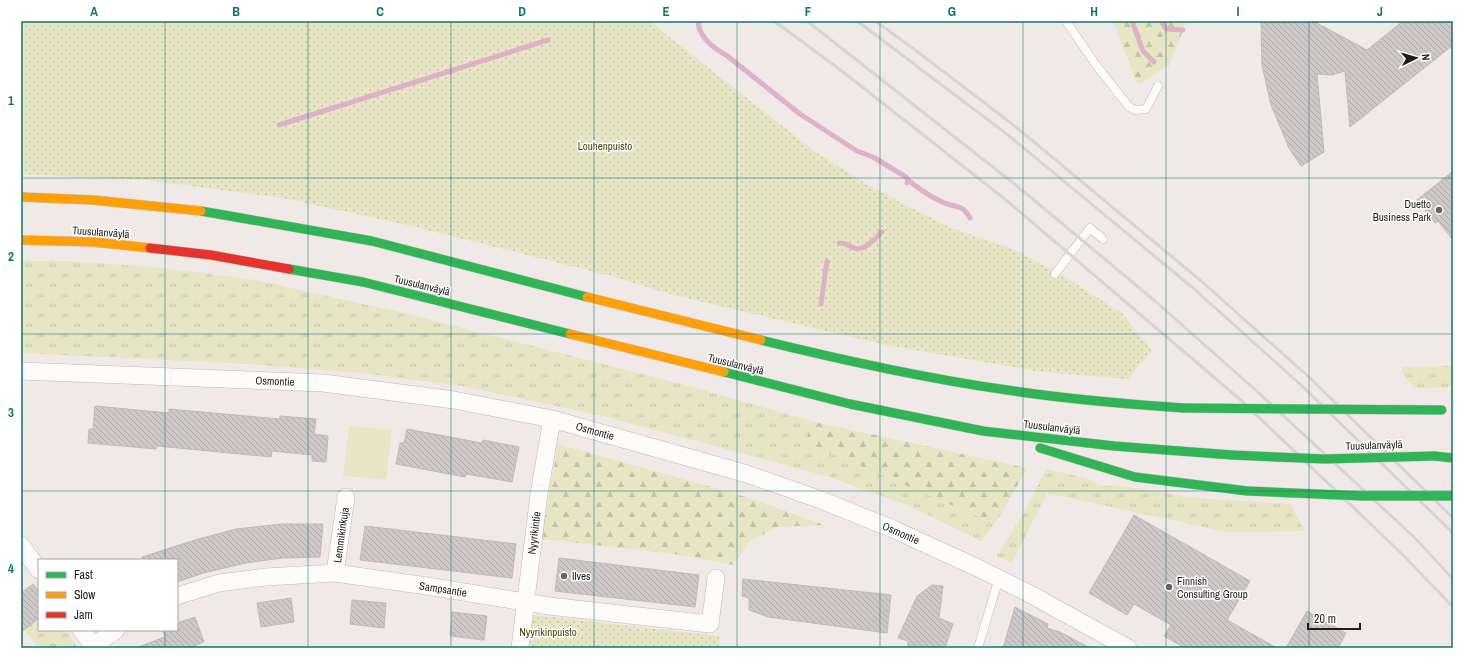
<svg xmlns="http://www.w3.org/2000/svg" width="1474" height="669" viewBox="0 0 1474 669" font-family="'Archivo Narrow',sans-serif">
	<defs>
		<pattern id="grass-tufts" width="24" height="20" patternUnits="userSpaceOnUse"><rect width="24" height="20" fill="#e7e5c4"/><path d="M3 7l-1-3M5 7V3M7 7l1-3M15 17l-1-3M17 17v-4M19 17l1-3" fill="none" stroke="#c6c4a8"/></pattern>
		<pattern id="forest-firs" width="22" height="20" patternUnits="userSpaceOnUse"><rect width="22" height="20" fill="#e7e5c4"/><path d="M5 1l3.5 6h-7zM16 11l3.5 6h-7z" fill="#c6c4a8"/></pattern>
		<pattern id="park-dots" width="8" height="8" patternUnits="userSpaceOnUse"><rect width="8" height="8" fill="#e7e5c4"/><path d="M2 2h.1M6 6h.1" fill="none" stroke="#c6c4a8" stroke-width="1.8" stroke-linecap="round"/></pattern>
		<pattern id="building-back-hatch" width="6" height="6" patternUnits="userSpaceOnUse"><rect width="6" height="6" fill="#cec9c8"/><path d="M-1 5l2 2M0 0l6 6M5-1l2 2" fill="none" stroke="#b1acab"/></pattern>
	</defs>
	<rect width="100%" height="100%" fill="#f0e9e7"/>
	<path fill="url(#grass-tufts)" d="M21 261H69L164 268 255 280 404 313 685 385 819 423 807 427 984 519 1002 513 981 541 907 505 829 477 603 416 462 386 362 373 247 364 21 353Z
		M1453 366V387L1415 388 1405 378 1402 373V369L1404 367Z
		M1046 469 1089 479C1097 485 1107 488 1117 485L1195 498 1291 504 1304 531 1227 532 1047 493 1012 563 996 556 1023 515Z
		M39 618V630H66L78 648H38L24 629Z"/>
	<path fill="url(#forest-firs)" d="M1113 21H1187L1169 65 1138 85Z
		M819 423 1027 468 1002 513 984 519 809 444 807 427Z
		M558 444 746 497 824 525 776 527 748 543 733 565 674 554 541 539Z"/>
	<path fill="url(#park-dots)" d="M21 21H650L667 35 814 151 870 186 949 227 1013 249 1060 274 1122 313 1152 351 1128 379 1042 372 886 345 673 295 614 277 411 226 283 198 146 180 21 174Z
		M533 615 720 636 719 648H529Z"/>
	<path fill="#e7e5c4" d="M349 426 392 430 386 479 343 476Z"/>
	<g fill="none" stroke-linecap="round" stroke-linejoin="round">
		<path stroke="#e0b0cb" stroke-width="5" d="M698 21C699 38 713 48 726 55L800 114 857 151 873 157 906 177 908 180 907 183
			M1132 21 1143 51 1154 62
			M1161 21 1166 29 1183 30
			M279 125 548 40
			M908 180C919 189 931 197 944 203 957 208 962 204 970 218
			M839 243C846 242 848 246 854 248 865 252 875 238 882 232
			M821 304 827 261"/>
	</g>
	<path fill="url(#building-back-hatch)" stroke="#bfb9b9" d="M1261 21H1313L1367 50 1403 21H1453V45L1350 127 1345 71 1332 75 1317 74 1324 152 1301 166 1289 148 1271 105 1262 65Z
		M1453 171V240L1438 221 1435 223 1417 200Z
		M95 406 169 413V409L280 419V416L316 419 314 434 328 436 326 462 312 461V455L272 451 271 457 157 446 156 449 88 443 89 429H93Z
		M407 429 482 443 483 440 519 447 512 482 466 474 465 477 396 464 400 443H404Z
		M1134 515 1250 581 1227 620 1277 648H1185L1164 636 1171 625 1134 604 1127 615 1089 593Z
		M282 524H323L320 557 282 558 246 563 207 572 177 582V560H142V557L195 540 236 529Z
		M365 526 516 544 512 578 360 560Z
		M559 558 699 575 695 607 555 591Z
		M743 579 891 595 887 633 768 617 749 610V598L742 596Z
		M33 584 39 592V618L21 632V593Z
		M932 585 943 586 939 618 953 624 945 648H922L908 646V641L898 638 917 596Z
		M291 598 294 622 261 627 257 603Z
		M352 600 386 603 384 628 350 624Z
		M1015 607 1048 624 1047 628 1060 632 1090 648H1003Z
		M1307 611 1346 633 1338 648H1286Z
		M452 612 487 616 484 640 450 636Z
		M195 617 204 642 189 648H139L138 647 165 637 162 630H177V623Z"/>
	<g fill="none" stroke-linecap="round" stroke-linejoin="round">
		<defs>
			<path id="lane" d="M1066 21 1096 65 1129 107 1135 110 1146 109 1158 86
				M1055 274 1090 228 1103 239
				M978 648 999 578"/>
			<path id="street" d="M21 371 323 383 454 400 552 419 747 474 821 500 893 529 978 568 1028 593 1128 648
				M21 545 39 570
				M335 573 346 497
				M177 596 219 583 266 577 335 573 427 586 549 606 710 624 716 578
				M81 630 95 648
				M91 648 116 630
				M520 648 539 494 552 419"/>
			<path id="fast" d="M201 211 372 241 587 297
				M289 269 363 282 570 334
				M761 340C842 360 924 378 1007 390 1066 399 1125 404 1184 408
				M724 372 850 404 983 431 1114 446 1232 455
				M1040 448 1135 477 1247 491
				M1434 456 1453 458"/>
			<path id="slow" d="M21 197 93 200 201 211
				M21 240 94 242 150 248
				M587 297 761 340
				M570 334 724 372"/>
			<path id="jam" d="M150 248 211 255 289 269"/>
		</defs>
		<use href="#lane" stroke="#bdb8b6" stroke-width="9"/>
		<use href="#street" stroke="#bdb8b6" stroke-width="18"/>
		<use href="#fast" stroke="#c9c5c4" stroke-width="10"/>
		<use href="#slow" stroke="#c9c5c4" stroke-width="10"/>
		<use href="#jam" stroke="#c9c5c4" stroke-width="10"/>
		<use href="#lane" stroke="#fdfcfb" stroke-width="8"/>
		<use href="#street" stroke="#fdfcfb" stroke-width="17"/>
		<use href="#fast" stroke="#30b455" stroke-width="9"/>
		<use href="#slow" stroke="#ff9f0a" stroke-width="9"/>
		<use href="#jam" stroke="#e5322d" stroke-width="9"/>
		<path stroke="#d6d5d4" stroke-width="3" d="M774 21 838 68 1006 200 1243 402 1402 554 1453 607
			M807 21 1017 186 1155 301 1260 394 1415 538 1453 579
			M857 21 1008 135 1193 288 1302 386 1453 533
			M875 21 914 49 1016 127 1200 280 1310 378 1453 518"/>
		<defs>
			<path id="fast-bridge" d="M1184 408 1442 410
				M1232 455 1325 459 1434 456
				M1247 491 1363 496H1453"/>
		</defs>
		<use href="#fast-bridge" stroke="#c9c5c4" stroke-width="10" stroke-linecap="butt"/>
		<use href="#fast-bridge" stroke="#30b455" stroke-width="9"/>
	</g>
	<path fill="none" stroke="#0f766e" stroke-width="1" stroke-opacity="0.55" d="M165 21V560M308 21V648M451 21V648M594 21V648M737 21V648M880 21V648M1023 21V648M1166 21V648M1309 21V648M21 178H1453M21 334H1453M21 491H1453M165 630V648"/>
	<g fill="#696462" stroke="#fff" stroke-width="1.5">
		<circle cx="1439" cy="210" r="4"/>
		<circle cx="564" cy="576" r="4"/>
		<circle cx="1169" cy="587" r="4"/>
	</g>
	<g text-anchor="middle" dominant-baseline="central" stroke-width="3" stroke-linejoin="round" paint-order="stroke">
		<g font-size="11" fill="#46450d" stroke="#fff">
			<text x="605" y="146">Louhenpuisto</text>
			<text x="548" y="632">Nyyrikinpuisto</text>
		</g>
		<g font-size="11" fill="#211d1b" stroke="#fff" text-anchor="start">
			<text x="1431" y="204" text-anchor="end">Duetto<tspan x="1431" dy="13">Business Park</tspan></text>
			<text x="572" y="576">Ilves</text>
			<text x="1177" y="581">Finnish<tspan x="1177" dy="13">Consulting Group</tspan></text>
		</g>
		<g font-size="11" fill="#211d1b" stroke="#fff">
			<text transform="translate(101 232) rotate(4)">Tuusulanväylä</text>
			<text transform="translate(422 285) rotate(14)">Tuusulanväylä</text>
			<text transform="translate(736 364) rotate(14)">Tuusulanväylä</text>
			<text transform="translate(275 381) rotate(2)">Osmontie</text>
			<text transform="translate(1052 427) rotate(7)">Tuusulanväylä</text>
			<text transform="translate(595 431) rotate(16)">Osmontie</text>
			<text transform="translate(1374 445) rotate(-2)">Tuusulanväylä</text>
			<text transform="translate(534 533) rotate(-83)">Nyyrikintie</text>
			<text transform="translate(901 533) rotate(24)">Osmontie</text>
			<text transform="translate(341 535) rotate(-82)">Lemmikinkuja</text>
			<text transform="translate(443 589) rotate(9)">Sampsantie</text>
		</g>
	</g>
	<rect width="1474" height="669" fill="none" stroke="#ffffff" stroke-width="44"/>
	<rect x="38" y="559" width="140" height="72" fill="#ffffff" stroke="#a6a5a4"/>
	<rect x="46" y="572" width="20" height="6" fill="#30b455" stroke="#a6a5a4"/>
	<text x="74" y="579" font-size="12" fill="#211d1b">Fast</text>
	<rect x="46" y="592" width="20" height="6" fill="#ff9f0a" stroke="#a6a5a4"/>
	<text x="74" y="599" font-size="12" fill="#211d1b">Slow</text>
	<rect x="46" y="612" width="20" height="6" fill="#e5322d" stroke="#a6a5a4"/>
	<text x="74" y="619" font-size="12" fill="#211d1b">Jam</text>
	<g transform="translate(1416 58) rotate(85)" stroke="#ffffff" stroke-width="3" paint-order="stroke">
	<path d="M0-3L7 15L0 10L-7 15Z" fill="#211d1b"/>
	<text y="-6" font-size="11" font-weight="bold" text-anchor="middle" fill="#211d1b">N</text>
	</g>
	<path d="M1308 623v6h52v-6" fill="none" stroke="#211d1b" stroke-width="2"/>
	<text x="1314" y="623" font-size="12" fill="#211d1b" stroke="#ffffff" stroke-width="3" paint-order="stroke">20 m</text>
	<rect x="22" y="22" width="1430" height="625" fill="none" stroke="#0f766e" stroke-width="1.5"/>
	<g font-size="13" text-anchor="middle" font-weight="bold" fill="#0f766e">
		<text x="94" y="16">A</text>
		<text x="236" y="16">B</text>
		<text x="380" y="16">C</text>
		<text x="522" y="16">D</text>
		<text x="666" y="16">E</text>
		<text x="808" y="16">F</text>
		<text x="952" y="16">G</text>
		<text x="1094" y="16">H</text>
		<text x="1238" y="16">I</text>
		<text x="1380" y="16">J</text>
		<text x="11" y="105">1</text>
		<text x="11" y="261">2</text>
		<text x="11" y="417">3</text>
		<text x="11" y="573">4</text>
	</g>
</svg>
